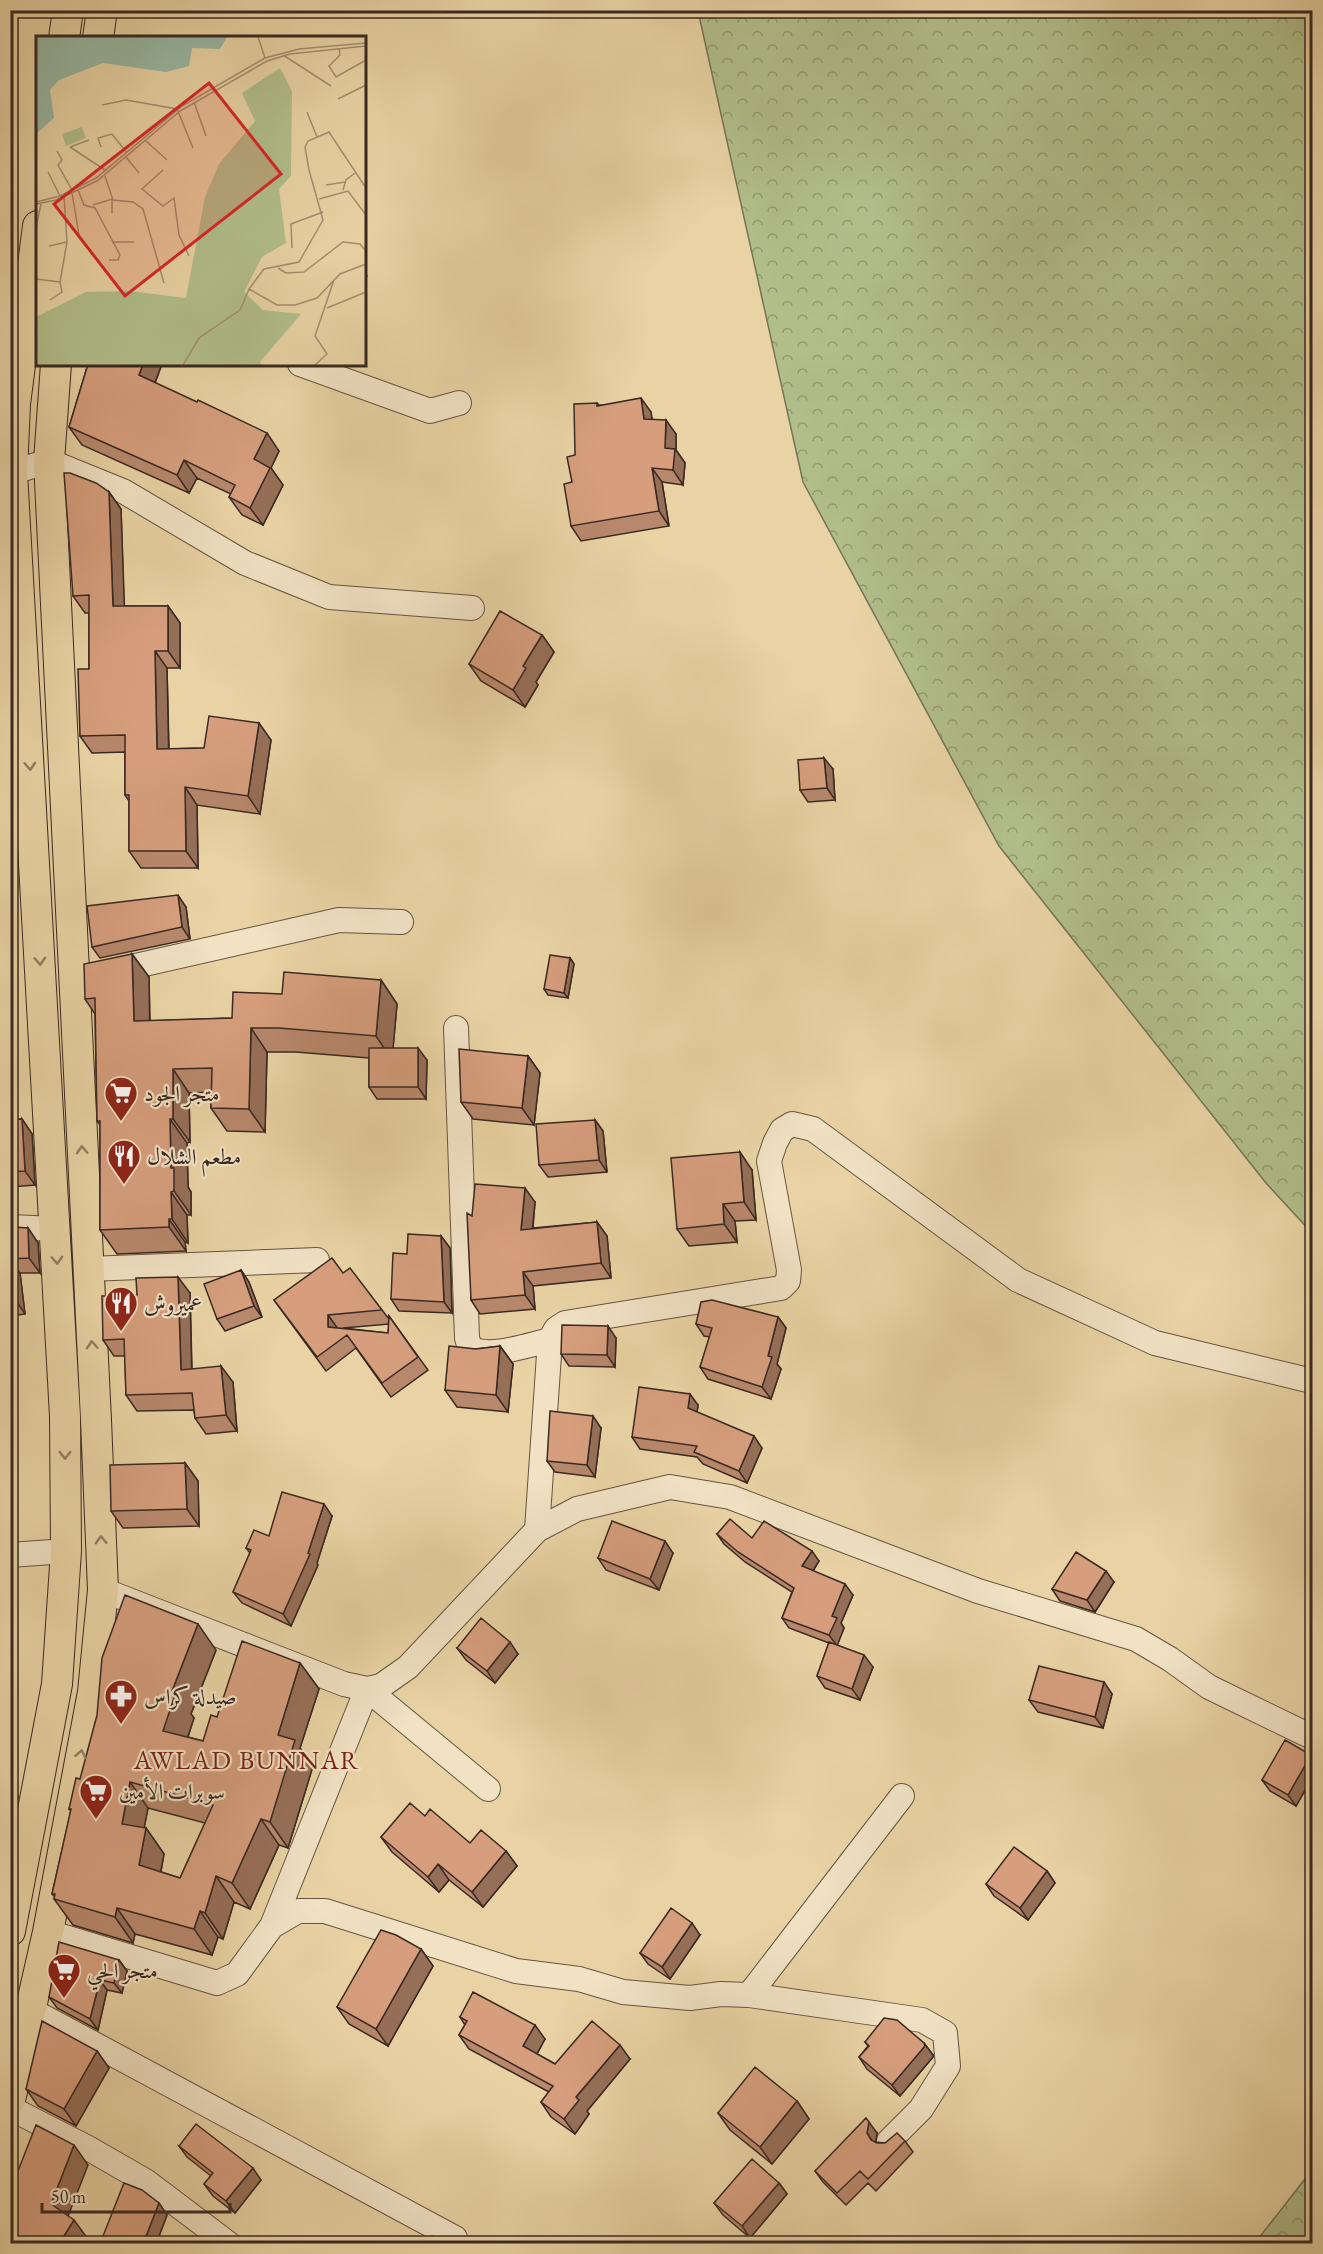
<svg xmlns="http://www.w3.org/2000/svg" width="1323" height="2254" viewBox="0 0 1323 2254" font-family="'EB Garamond',Amiri,serif">
	<defs>
		<pattern id="forest-crowns" width="20" height="18" patternUnits="userSpaceOnUse" patternTransform="scale(1.5)"><rect width="20" height="18" fill="#b1be8a"/><path d="M2 6a3 3 0 1 1 6 0M12 15a3 3 0 1 1 6 0" fill="none" stroke="#919a70"/></pattern>
	</defs>
	<rect width="100%" height="100%" fill="#e9d3a4"/>
	<filter id="stains"><feTurbulence type="fractalNoise" baseFrequency=".00333" numOctaves="4"/><feColorMatrix values="0 0 0 0 .2 0 0 0 0 .09 0 0 0 0 .02 0 0 0 .5 -.17"/></filter>
	<radialGradient id="worn" r=".72"><stop offset=".6" stop-color="#630" stop-opacity="0"/><stop offset="1" stop-color="#630" stop-opacity=".3"/></radialGradient>
	<path fill="url(#forest-crowns)" stroke="#757456" stroke-width="1.5" d="M698 11H1312V1233L1266 1183 999 846 803 482Z
		M1312 2170V2243H1255Z"/>
	<g fill="none" stroke-linecap="round" stroke-linejoin="round">
		<defs>
			<path id="minor" d="M300 364 430 411 459 403
				M10 473 49 461 123 491 245 563 329 597 472 608
				M109 972 339 920 401 922
				M456 1028 467 1338 470 1348C489 1359 528 1345 550 1340L556 1329 565 1323 781 1288 788 1281 789 1270 769 1161 775 1143 782 1130 792 1124 813 1129 1018 1280 1155 1343 1312 1381
				M10 1227 55 1229
				M88 1269 317 1260
				M537 1530 550 1340
				M10 1555 66 1551
				M103 1590 344 1684 367 1689 381 1686 408 1667 537 1530 577 1509 670 1487 730 1497 978 1591 1136 1639 1170 1659 1209 1687 1312 1737
				M272 1926 367 1689 488 1789
				M48 1932 217 1983 237 1974 272 1926 298 1911H325L516 1971 579 1979 623 1992 690 1998 721 1994 749 1995 922 2020 945 2033 948 2066 921 2109 889 2141
				M749 1995 902 1796
				M29 2009 455 2238
				M10 2108 88 2148 147 2182 229 2244"/>
			<path id="major" d="M64 38 68 10
				M98 38 102 10
				M10 1931 57 1684 66 1551 65 1416 12 472 15 404 38 226
				M10 2100 48 1932 93 1692 103 1590 96 1420 49 461 56 364"/>
		</defs>
		<use href="#minor" stroke="#655442" stroke-width="26"/>
		<use href="#major" stroke="#392922" stroke-width="32"/>
		<use href="#minor" stroke="#f1e2c4" stroke-width="24"/>
		<use href="#major" stroke="#e9d3a4" stroke-width="30"/>
	</g>
	<path fill="#b8886c" stroke="#392922" stroke-width="1.5" fill-rule="evenodd" d="M88 364H162L155 383 279 451 271 468 283 485 263 525 242 515 229 497 231 494 197 478 189 493 82 445 69 427Z
		M597 403 599 405 651 412 652 420 676 434V450L685 463 683 485 662 482 669 526 581 541 571 526 572 482 575 455Z
		M109 492 121 509 124 606H168L180 623V668H167L169 749 204 748 271 740 260 814 197 805 198 868H141L129 851V801L125 795V752L92 753 80 736 89 669V613H85L73 596Z
		M542 635 554 652 536 682 538 685 525 707 481 681 469 664Z
		M833 769 835 800 808 802 800 790Z
		M186 907 190 939 100 958 92 947Z
		M132 954 149 977 150 1021 232 1018 282 994 381 980 397 1004 393 1048 427 1060 426 1099H377L369 1087V1058L296 1052H267L265 1132 227 1131 211 1108V1092L189 1093 190 1142 187 1143 188 1187 191 1192V1215H187L188 1243 185 1242 186 1251 117 1254 100 1230V1125L97 1121 95 1014 85 999Z
		M570 958 574 964 568 998 548 995 544 989Z
		M528 1056 540 1073 534 1125 473 1119 461 1102Z
		M22 1119 32 1134 35 1185 10 1187V1120Z
		M595 1120 603 1131 607 1172 548 1177 539 1165Z
		M752 1170 756 1220 735 1221 737 1242 689 1246 677 1229Z
		M535 1202 533 1228 597 1222 607 1236 611 1278 533 1286 535 1309 480 1314 471 1300 472 1216Z
		M10 1227 28 1228 38 1243 40 1273H20L25 1314 10 1316Z
		M441 1236 450 1248 452 1313 399 1311 391 1299 407 1254Z
		M241 1270 249 1282 262 1317 225 1331 217 1319Z
		M343 1273 382 1310 389 1319V1316L428 1370 391 1397 356 1348 326 1371 274 1300ZM389 1324 388 1333 343 1328Z
		M190 1293 192 1369 233 1382 237 1431 206 1434 195 1418 194 1410 137 1411 126 1395 125 1356H114L103 1340Z
		M778 1317 786 1328 777 1364 781 1369 771 1399 708 1379 700 1367 710 1337 704 1336 696 1324Z
		M616 1338 615 1367 569 1366 561 1354Z
		M500 1346 513 1364 508 1412 457 1407 445 1390 476 1349Z
		M698 1405 697 1412 762 1448 747 1483 703 1464 697 1457 640 1449 632 1437Z
		M601 1428 595 1477 555 1472 547 1461Z
		M185 1463 198 1481 199 1526 123 1528 111 1511Z
		M332 1516 317 1563 318 1565 291 1626 242 1603 233 1592 250 1553 246 1548 269 1536Z
		M717 1534 752 1538 819 1561 813 1571 853 1595 841 1623 844 1628 837 1645 873 1667 860 1700 825 1688 817 1676 829 1643 789 1628 782 1618 792 1592 745 1562 724 1544Z
		M673 1553 659 1590 606 1570 598 1558Z
		M1114 1582 1095 1612 1060 1601 1052 1589Z
		M457 1648 518 1654 495 1683 466 1660Z
		M216 1650 191 1714 194 1718 188 1737 203 1741 217 1717 300 1663 319 1689 300 1748 313 1766 288 1848 279 1845 250 1909 234 1902 223 1939 218 1937 212 1955 135 1934 133 1943 73 1925 54 1899 55 1897 52 1894 71 1811 69 1809 80 1779ZM148 1808 205 1823 180 1878 161 1872 164 1854 146 1828H144Z
		M1112 1694 1103 1728 1038 1712 1029 1700Z
		M1312 1758V1778L1296 1806 1270 1791 1262 1780Z
		M425 1816 470 1843 506 1851 517 1866 483 1907 449 1880 439 1892 392 1852 381 1837Z
		M1047 1871 1055 1883 1028 1920 994 1896 986 1884Z
		M700 1935 670 1979 648 1964 640 1953Z
		M421 1949 433 1966 388 2046 349 2024 337 2007Z
		M119 1960 127 1971 122 1993 107 1990 98 2030 57 2008 49 1997Z
		M460 2017 545 2039 537 2054 555 2064 630 2059 587 2111 589 2114 575 2134 551 2117 541 2102 549 2092 469 2049 459 2035 465 2025Z
		M865 2042 924 2043 933 2055V2057L900 2096 867 2069 859 2057 868 2046Z
		M97 2051 109 2068 76 2126 38 2106 26 2089Z
		M797 2101 809 2119 772 2164 730 2130 718 2113Z
		M877 2133 876 2142 885 2143 905 2141 913 2152 876 2191 868 2183 846 2205 823 2182 815 2171Z
		M179 2146 261 2180 235 2213 213 2196 204 2184 211 2176 187 2157Z
		M779 2183 787 2194 750 2238 723 2215 714 2203Z
		M159 2203 167 2215 156 2244H108L103 2236Z"/>
	<path fill="#966f58" stroke="#392922" stroke-width="1.5" d="M364 273 367 276 364 283Z
		M143 364H162L151 393 139 375Z
		M641 398 651 412 654 434 644 419Z
		M666 420 676 434V450L685 463 683 485 673 470 665 448Z
		M267 433 279 451 271 468 283 485 263 525 250 508 254 459Z
		M184 460 197 478 189 493 177 475Z
		M652 468 662 482 669 526 659 511Z
		M109 492 121 509 125 623 113 606Z
		M168 606 180 623V668L168 651Z
		M542 635 554 652 536 682 538 685 525 707 513 690 523 666Z
		M155 651 167 668 169 766 157 749Z
		M259 723 271 740 260 814 248 796Z
		M824 758 833 769 835 800 827 788Z
		M185 787 197 805 198 868 186 851Z
		M178 895 186 907 190 939 182 927Z
		M132 954 149 977 150 1045 134 1021Z
		M570 958 574 964 568 998 564 993Z
		M381 980 397 1004 392 1060 376 1036Z
		M251 1028 267 1052 265 1132 249 1109Z
		M418 1048 427 1060 426 1099 418 1087Z
		M528 1056 540 1073 534 1125 522 1108Z
		M173 1069 189 1093 190 1142 173 1119Z
		M22 1119 32 1134 35 1185 25 1171Z
		M170 1119 187 1143 188 1187 191 1192V1215L174 1191 171 1168Z
		M595 1120 603 1131 607 1172 599 1160Z
		M740 1152 752 1170 756 1220 744 1202Z
		M525 1188 535 1202 531 1244 521 1230Z
		M171 1192 187 1215 188 1243 172 1219Z
		M723 1204 735 1221 737 1242 724 1224Z
		M169 1219 185 1242 186 1251 169 1227Z
		M597 1222 607 1236 611 1278 601 1263Z
		M28 1228 38 1243 40 1273 29 1258Z
		M441 1236 450 1248 452 1313 444 1302Z
		M10 1260 20 1273 25 1314 15 1299Z
		M241 1270 249 1282 262 1317 254 1306Z
		M523 1272 533 1286 535 1309 525 1295Z
		M178 1277 190 1293 192 1386 181 1370Z
		M328 1315 338 1329 328 1327Z
		M778 1317 786 1328 777 1364 781 1369 771 1399 762 1387 768 1356Z
		M608 1326 616 1338 615 1367 607 1355Z
		M500 1346 513 1364 508 1412 496 1395Z
		M221 1366 233 1382 237 1431 226 1415Z
		M690 1394 698 1405 696 1420 688 1408Z
		M593 1416 601 1428 595 1477 587 1465Z
		M754 1436 762 1448 747 1483 739 1471Z
		M185 1463 198 1481 199 1526 187 1509Z
		M324 1504 332 1516 317 1563 318 1565 291 1626 283 1614 308 1553Z
		M665 1541 673 1553 659 1590 650 1579Z
		M812 1551 819 1561 809 1577 802 1566Z
		M1106 1571 1114 1582 1095 1612 1087 1600Z
		M845 1584 853 1595 841 1623 844 1628 837 1646 829 1635 832 1616Z
		M198 1624 216 1650 191 1714 194 1718 181 1757 163 1731 172 1691Z
		M510 1642 518 1654 495 1683 487 1671Z
		M864 1655 873 1667 860 1700 852 1689Z
		M300 1663 319 1689 300 1748 313 1766 288 1848 270 1822 278 1735Z
		M1104 1682 1112 1694 1103 1728 1095 1717Z
		M1311 1755 1312 1758V1778L1296 1806 1288 1795Z
		M130 1782 148 1808 140 1849 122 1824Z
		M10 1785 18 1796 10 1836Z
		M261 1819 279 1845 250 1909 232 1883Z
		M146 1828 164 1854 157 1891 139 1865Z
		M506 1851 517 1866 483 1907 472 1892Z
		M438 1864 449 1880 439 1892 428 1877Z
		M1047 1871 1055 1883 1028 1920 1020 1908Z
		M216 1876 234 1902 223 1939 205 1913Z
		M117 1908 135 1934 133 1943 115 1917Z
		M200 1911 218 1937 212 1955 194 1929Z
		M692 1923 700 1935 670 1979 662 1967Z
		M421 1949 433 1966 388 2046 376 2029Z
		M119 1960 127 1971 122 1993 114 1983Z
		M100 1980 107 1990 98 2030 90 2019Z
		M535 2025 545 2039 533 2061 523 2046Z
		M924 2043 933 2055V2057L900 2096 892 2085Z
		M620 2045 630 2059 587 2111 589 2114 575 2134 564 2119 576 2097Z
		M97 2051 109 2068 76 2126 64 2109Z
		M797 2101 809 2119 772 2164 760 2147Z
		M869 2122 877 2133 875 2145 867 2133Z
		M74 2145 88 2165 65 2224 51 2204Z
		M253 2168 261 2180 235 2213 226 2201Z
		M779 2183 787 2194 750 2238 742 2226Z
		M159 2203 167 2215 156 2244H143Z
		M74 2220 88 2239 85 2244H59Z"/>
	<path fill="#d69e7d" stroke="#392922" stroke-width="1.5" fill-rule="evenodd" d="M88 364H143L139 375 197 402 198 400 267 433 254 459 270 468 250 508 229 497 235 485 184 460 177 475 69 427Z
		M641 398 644 419 666 420 665 448 675 449 673 470 652 468 659 511 571 526 564 484 572 482 567 457 575 455 574 404 597 403V406Z
		M64 473H70L96 483 109 492 113 606H168V651H155L157 749 204 748 209 716 259 723 248 796 185 787 186 851H129V795H125V735L80 736 78 669H89V595L73 596Z
		M500 611 542 635 523 666 526 668 513 690 469 664Z
		M824 758 827 788 800 790 798 760Z
		M178 895 182 927 92 947 87 906Z
		M132 954 134 1021 232 1018 233 992 282 994 284 972 381 980 376 1036 279 1028H251L249 1109 211 1108 212 1068 173 1069V1119H170L171 1168H174V1191L171 1192 172 1219H169V1227L100 1230V1121H97L95 998 85 999 84 964Z
		M550 955 570 958 564 993 544 989Z
		M369 1048H418V1087H369Z
		M459 1049 528 1056 522 1108 461 1102Z
		M22 1119 25 1171 10 1172V1120Z
		M595 1120 599 1160 539 1165 536 1124Z
		M740 1152 744 1202 723 1204 724 1224 677 1229 671 1158Z
		M475 1184 525 1188 521 1230 597 1222 601 1263 523 1272 525 1295 471 1300 467 1213 472 1216Z
		M10 1227 28 1228 29 1258 10 1259Z
		M408 1234 441 1236 444 1302 391 1299 393 1253 407 1254Z
		M332 1258 343 1273 350 1268 382 1310 328 1315V1327L388 1333 389 1316 418 1357 382 1383 347 1335 317 1357 274 1300Z
		M10 1263 15 1299 10 1300Z
		M241 1270 254 1306 217 1319 204 1284Z
		M178 1277 181 1370 221 1366 226 1415 195 1418 192 1393 126 1395 124 1339 103 1340 102 1296 137 1295 136 1278Z
		M712 1300 778 1317 768 1356 772 1357 762 1387 700 1367 712 1328 696 1324 701 1302Z
		M562 1325 608 1326 607 1355 561 1354Z
		M449 1346 476 1349 500 1346 496 1395 445 1390Z
		M639 1387 690 1394 688 1408 754 1436 739 1471 694 1452 697 1446 632 1437Z
		M550 1411 593 1416 587 1465 547 1461Z
		M185 1463 187 1509 111 1511 110 1465Z
		M282 1492 324 1504 308 1553 310 1554 283 1614 233 1592 251 1550 246 1548 254 1530 269 1536Z
		M730 1519 752 1538 764 1521 812 1551 802 1566 845 1584 832 1616 837 1618 829 1635 782 1618 794 1588 738 1552 717 1534Z
		M612 1521 665 1541 650 1579 598 1558Z
		M1076 1552 1106 1571 1087 1600 1052 1589Z
		M125 1595 198 1624 172 1691 176 1692 163 1731 203 1741 211 1715 217 1717 242 1641 300 1663 278 1735 295 1740 270 1822 261 1819 232 1883 216 1876 205 1913 200 1911 194 1929 117 1908 115 1917 54 1899 55 1894H52L71 1809H69L76 1778 80 1779 97 1715 102 1658ZM130 1782 213 1805 180 1878 139 1865 146 1828 122 1824Z
		M481 1618 510 1642 487 1671 457 1648Z
		M829 1642 864 1655 852 1689 817 1676Z
		M1039 1666 1104 1682 1095 1717 1029 1700Z
		M1285 1740 1311 1755 1288 1795 1262 1780Z
		M410 1803 425 1816 430 1809 470 1843 481 1830 506 1851 472 1892 438 1864 428 1877 381 1837Z
		M1014 1847 1047 1871 1020 1908 986 1884Z
		M671 1908 692 1923 662 1967 640 1953Z
		M381 1930 396 1935 421 1949 376 2029 337 2007Z
		M59 1942 119 1960 114 1983 100 1980 90 2019 49 1997Z
		M473 1992 535 2025 523 2046 555 2064 592 2021 620 2045 576 2097 579 2100 564 2119 541 2102 553 2086 459 2035 467 2021 460 2017Z
		M884 2018 897 2020 924 2043 925 2046 892 2085 859 2057 869 2046 865 2042Z
		M42 2021 97 2051 64 2109 26 2089Z
		M755 2067 797 2101 760 2147 718 2113Z
		M866 2118 869 2122 867 2133 871 2140 877 2143H885L897 2133 905 2141 868 2179 860 2171 837 2193 815 2171Z
		M196 2124 253 2168 226 2201 204 2184 213 2173 179 2146Z
		M36 2125 74 2145 51 2204 74 2220 59 2244H10V2185L16 2176Z
		M752 2159 779 2183 742 2226 714 2203Z
		M124 2183 142 2190 159 2203 143 2244H122L103 2236Z
		M432 2236 445 2244H426Z"/>
	<defs><path id="oneway-chevron" d="M-2-3.5L2.5 0L-2 3.5" fill="none" stroke-width="1.6" stroke-linecap="round" stroke-linejoin="round" transform="scale(1.5)"/></defs>
	<g stroke="#917e63">
		<use href="#oneway-chevron" transform="translate(30 766) rotate(87)"/>
		<use href="#oneway-chevron" transform="translate(40 961) rotate(87)"/>
		<use href="#oneway-chevron" transform="translate(82 1150) rotate(-93)"/>
		<use href="#oneway-chevron" transform="translate(57 1260) rotate(87)"/>
		<use href="#oneway-chevron" transform="translate(92 1345) rotate(-93)"/>
		<use href="#oneway-chevron" transform="translate(65 1455) rotate(90)"/>
		<use href="#oneway-chevron" transform="translate(101 1540) rotate(-92)"/>
		<use href="#oneway-chevron" transform="translate(81 1754) rotate(-79)"/>
	</g>
	<defs>
		<symbol id="supermarket-pin" viewBox="-11 -11 22 30"><path d="M0 17L-7.5 6A9.5 9.5 0 1 1 7.5 6Z" fill="#8f2418" stroke="#f1e2c4"/><path d="M-6-5.5h2.5l.6 2H6L4.5 2H-2.5L-4.4-4H-6ZM-1.5 3.2a1.3 1.3 0 1 0 .1 0ZM3 3.2a1.3 1.3 0 1 0 .1 0Z" fill="#fff"/></symbol>
		<symbol id="restaurant-pin" viewBox="-11 -11 22 30"><path d="M0 17L-7.5 6A9.5 9.5 0 1 1 7.5 6Z" fill="#8f2418" stroke="#f1e2c4"/><path d="M-5-6h1v4h1v-4h1v4h1v-4h1v5L-1.5 .5V6h-2V.5L-5-1ZM5-6V6H3V1.5H1.5Q1.5-4 5-6Z" fill="#fff"/></symbol>
		<symbol id="pharmacy-pin" viewBox="-11 -11 22 30"><path d="M0 17L-7.5 6A9.5 9.5 0 1 1 7.5 6Z" fill="#8f2418" stroke="#f1e2c4"/><path d="M-2-6h4v4h4v4h-4v4h-4v-4h-4v-4h4Z" fill="#fff"/></symbol>
	</defs>
	<g fill-rule="evenodd">
		<use href="#supermarket-pin" x="102" y="1074" width="38" height="52"/>
		<use href="#restaurant-pin" x="105" y="1137" width="38" height="52"/>
		<use href="#restaurant-pin" x="102" y="1284" width="38" height="52"/>
		<use href="#pharmacy-pin" x="102" y="1677" width="38" height="52"/>
		<use href="#supermarket-pin" x="77" y="1772" width="38" height="52"/>
		<use href="#supermarket-pin" x="45" y="1951" width="38" height="52"/>
	</g>
	<g text-anchor="middle" dominant-baseline="central" stroke-width="4.5" stroke-linejoin="round" paint-order="stroke">
		<g font-size="22" fill="#392922" stroke="#f1e2c4" text-anchor="start">
			<text x="144" y="1093">متجر الجود</text>
			<text x="147" y="1156">مطعم الشلال</text>
			<text x="144" y="1303">عميروش</text>
			<text x="144" y="1696">صيدلة كراس</text>
			<text x="119" y="1791">سوبرات الأمين</text>
			<text x="87" y="1970">متجر الحي</text>
		</g>
		<g font-size="26" letter-spacing="1.5" fill="#7a1f14" stroke="#f1e2c4">
			<text x="247" y="1760">AWLAD BUNNAR</text>
		</g>
	</g>
	<g transform="translate(36 36)">
		<rect width="330" height="330" fill="#e9d3a4"/>
		<path d="M46 91 50 102 30 110 26 98Z" fill="#b1be8a"/>
		<path d="M244 32 256 55 255 140 243 153 250 207 226 221 208 256 227 274 265 278 224 326 225 329H0V281L50 256 94 255 150 262 169 161 183 128 219 85 206 57Z" fill="#b1be8a"/>
		<path d="M0 1H191L184 13 156 12 153 30 130 36 67 27 23 44 14 54 18 82 0 98Z" fill="#98b8a3"/>
		<path fill="none" stroke="#a38f70" stroke-width="1.5" d="M222 1 229 22M303 12 304 19 293 30 300 41 330 24M247 19 295 50M302 63 330 49M158 66 170 100M66 69 90 64 141 73 157 112M271 76 281 101M110 105 131 124M34 111 69 134M34 111 53 104M65 111 62 102 76 98 91 117M21 115 26 124 22 129 36 154M90 121 103 137M127 134 106 153 127 170 138 162 143 199 153 220M12 136 24 160M69 140 77 164 97 166 107 173 128 247M290 149 309 146M330 152 293 96 272 105 269 111 273 134 287 184 263 226 228 233 213 253 241 269H259L281 262 304 238 330 228M42 154 48 169 59 172 84 219 82 224H73M307 154 310 144 319 137M36 157 43 199M283 163 312 155 330 179M0 166 24 160 60 142 146 70 229 22 263 13 330 7M0 168 20 164 61 145 144 75 231 25 254 18 330 10M57 169 76 163V177M0 192 5 168M76 206H98M13 210 31 206M256 212 255 188 287 176M242 232 250 237 268 236 307 206 324 208 330 215M0 243 24 246M14 264 26 256 24 246 31 206 28 161M291 272 330 256M147 329 163 302 204 274 213 253M279 329 291 318 279 300 298 244"/>
		<path fill="#d62828" fill-opacity="0.15" stroke="#d62828" stroke-width="3" d="M173 47 245 138 89 260 18 168Z"/>
		<rect width="330" height="330" fill="none" stroke="#392922" stroke-width="3"/>
	</g>
	<rect width="1323" height="2254" fill="none" stroke="#e9d3a4" stroke-width="36"/>
	<rect x="12" y="12" width="1299" height="2230" fill="none" stroke="#392922" stroke-width="3"/>
	<rect x="18" y="18" width="1287" height="2218" fill="none" stroke="#392922" stroke-width="1.5"/>
	<path d="M42 2203v9h188v-9" fill="none" stroke="#392922" stroke-width="3"/>
	<text x="51" y="2203" font-size="18" fill="#392922" stroke="#f1e2c4" stroke-width="4.5" paint-order="stroke">50 m</text>
	<rect width="100%" height="100%" filter="url(#stains)"/>
	<rect width="100%" height="100%" fill="url(#worn)"/>
</svg>
